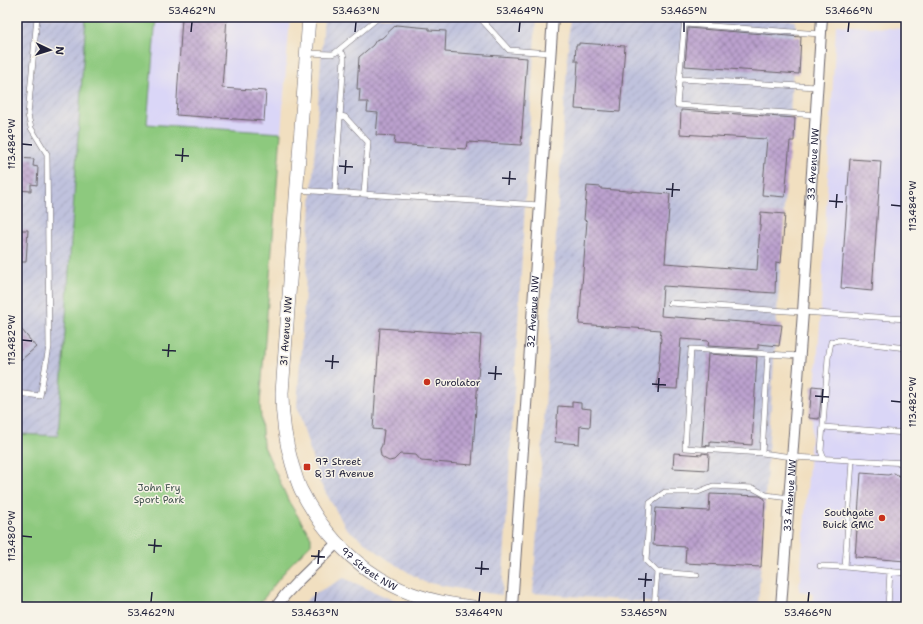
<svg xmlns="http://www.w3.org/2000/svg" width="923" height="624" viewBox="0 0 923 624" font-family="'Shantell Sans',sans-serif">
	<defs>
		<pattern id="industrial-furrows" width="10" height="10" patternUnits="userSpaceOnUse"><rect width="10" height="10" fill="#c0c2dd"/><path d="M-1 1l2-2M0 10L10 0M9 11l2-2" fill="none" stroke="#a5a6bf"/></pattern>
		<pattern id="building-cross-hatch" width="8" height="8" patternUnits="userSpaceOnUse"><rect width="8" height="8" fill="#bba1ce"/><path d="M0 0l8 8M0 8l8-8" fill="none" stroke="#9883a8"/></pattern>
	</defs>
	<rect width="100%" height="100%" fill="#f7f3e8"/>
	<filter id="ink" filterUnits="userSpaceOnUse"><feTurbulence type="fractalNoise" baseFrequency=".025" numOctaves="2"/><feDisplacementMap in="SourceGraphic" scale="8" xChannelSelector="R" yChannelSelector="G"/><feConvolveMatrix kernelMatrix="1 2 1 2 8 2 1 2 1" color-interpolation-filters="sRGB"/></filter>
	<filter id="wash" filterUnits="userSpaceOnUse"><feTurbulence type="fractalNoise" baseFrequency=".012" numOctaves="4" result="noise"/><feDisplacementMap in="SourceGraphic" scale="16" xChannelSelector="R" yChannelSelector="G"/><feGaussianBlur stdDeviation="0.9" result="paint"/><feColorMatrix in="noise" values="0 0 0 0 0 0 0 0 0 0 0 0 0 0 0 0 0 1.4 0 .05"/><feComposite in="paint" operator="in"/></filter>
	<g filter="url(#wash)">
		<rect width="100%" height="100%" fill="#f1dfc0"/>
		<path fill="#dad6f7" d="M156 17H290L281 133 147 124Z
			M836 25 906 29V607H812L813 593 799 591 820 325Z"/>
		<path fill="url(#industrial-furrows)" d="M17 17H86L58 436 17 434Z
			M324 17H536L502 595 471 591 424 582 387 559 346 528 319 481 297 406Z
			M570 17H750L796 21 758 607H707L533 593Z
			M344 578 408 607H299L314 594Z"/>
		<path fill="#8dc97e" stroke="#58765c" d="M86 17H156L147 124 281 133 260 405 263 444 289 502 311 537V544L289 566 257 607H17V434L58 436Z"/>
		<g id="blocks">
			<path fill="url(#building-cross-hatch)" d="M182 17H227L222 88 266 91 264 121 176 115Z
				M396 25 429 28V30L446 31 445 52 527 58 521 145 467 142 466 149 394 144 395 136 376 135 378 113 367 112 368 102H359L360 89H357L359 57 373 45 376 40 382 38Z
				M688 28 801 37 799 74 685 66Z
				M579 43 625 46 620 112 575 109 578 61H575L576 45H579Z
				M681 110 795 118 794 141H790L785 197 762 195 767 139 680 134Z
				M17 158 34 159 33 166 38 167 37 185 31 184V191L17 190Z
				M850 159 881 161 872 291 841 288Z
				M587 186 601 187V189L670 194 665 263 757 270 761 212 785 214 781 263 776 262 775 293 663 286 661 316 782 325 779 346 758 344V349L708 346 709 341 681 339 677 389 657 388 661 338H660L661 330 579 324 587 221 584 220Z
				M17 230H28L26 262H17Z
				M17 324 36 347 21 360 17 355Z
				M380 328 481 335 472 465 421 461 416 455 400 454 394 460 389 461 385 459 381 456 380 449 382 445 384 430 373 429Z
				M708 354 757 357 752 445 710 442V446L702 445Z
				M812 386 822 387 819 419 809 418Z
				M572 402 581 403V408L591 409 590 427 580 426 579 444 555 442 558 406 572 407Z
				M674 453 702 455V453L709 454 708 470 673 468Z
				M861 473 888 475 894 473 903 478H906V561L855 557Z
				M710 494 760 496 765 499 761 567 685 563 686 547 653 545 656 508 709 511Z"/>
		</g>
	</g>
	<g filter="url(#ink)">
		<use href="#blocks" fill-opacity="0" stroke="#6a646a" stroke-width="1"/>
		<g fill="none" stroke-linecap="round" stroke-linejoin="round">
			<defs>
				<path id="service" d="M467 17 479 18 481 19 509 50 550 53
					M685 17 677 105 815 115
					M685 24 820 34
					M307 53 332 54 335 53 379 17
					M680 79 817 87
					M341 116 345 117 368 142 364 194
					M297 190 540 205
					M335 192 344 58 343 54 339 51
					M670 303 906 319
					M799 356 691 349 685 448 762 453 792 457 852 460
					M17 393 40 396 49 347 47 154 31 128 28 115 37 17
					M823 427 906 433
					M762 453 768 354
					M824 459 821 451 828 358 831 342 838 340 906 348
					M906 463 852 460 845 567 906 573
					M820 566 845 567
					M657 572 697 575
					M654 607 657 572 646 561 650 503 665 492H698L713 486 753 488 766 495 789 498
					M888 607 890 571"/>
				<g id="minor">
					<path d="M276 607 285 595 298 581 337 543"/>
					<path id="s1" d="M512 607 553 17"/>
					<path id="s2" d="M781 607 803 312 822 17"/>
				</g>
				<g id="tertiary">
					<path id="s3" d="M309 17 282 393C282 418 285 440 292 464 295 473 297 482 301 490 321 530 352 564 392 585 417 598 445 604 473 607"/>
				</g>
			</defs>
			<use href="#service" stroke="#6a646a" stroke-width="6"/>
			<use href="#minor" stroke="#6a646a" stroke-width="12"/>
			<use href="#tertiary" stroke="#6a646a" stroke-width="14"/>
			<use href="#service" stroke="#fff" stroke-width="5"/>
			<use href="#minor" stroke="#fff" stroke-width="10"/>
			<use href="#tertiary" stroke="#fff" stroke-width="13"/>
		</g>
	</g>
	<path fill="none" stroke="#22223b" stroke-width="1.5" d="M191 32 192 22M355 32 356 22M519 32 520 22M684 32V22M848 32 849 22M22 144 32 145M175 155 189 156M182 162 183 148M339 166 353 167M345 174 346 160M502 178 516 179M509 185 510 171M666 189 680 190M672 197 673 183M829 201 843 202M891 205 901 206M836 208 837 194M22 340 32 341M162 350 176 351M168 357 169 344M325 361 339 362M332 369 333 355M488 373 502 374M495 380 496 366M652 384 666 385M658 392 659 378M815 396 829 397M891 401 901 402M822 403 823 389M22 536 32 537M148 545 162 546M154 553 155 539M311 556 325 557M318 564 319 550M475 568 489 569M481 575 482 561M638 579 652 580M645 587 646 573M151 602 152 592M315 602 316 592M479 602 480 592M644 602V592M808 602 809 592"/>
	<g fill="#c8321e" stroke="#f7f3e8" stroke-width="1.5">
		<circle cx="427" cy="382" r="4"/>
		<rect x="303" y="463" width="8" height="8" rx="2"/>
		<circle cx="882" cy="518" r="4"/>
	</g>
	<g text-anchor="middle" dominant-baseline="central" stroke-width="3" stroke-linejoin="round" paint-order="stroke">
		<g font-size="10" fill="#22223b" stroke="#f7f3e8">
			<text stroke="none"><textPath href="#s2" startOffset="444">33 Avenue NW</textPath></text>
			<text stroke="none"><textPath href="#s1" startOffset="296">32 Avenue NW</textPath></text>
			<text transform="translate(286 331) rotate(-86)">31 Avenue NW</text>
			<text stroke="none"><textPath href="#s2" startOffset="112">33 Avenue NW</textPath></text>
			<text stroke="none"><textPath href="#s3" startOffset="582">97 Street NW</textPath></text>
		</g>
		<g font-size="10" fill="#22223b" stroke="#f7f3e8" text-anchor="start">
			<text x="435" y="382">Purolator</text>
			<text x="315" y="461">97 Street<tspan x="315" dy="12">&amp; 31 Avenue</tspan></text>
			<text x="874" y="512" text-anchor="end">Southgate<tspan x="874" dy="12">Buick GMC</tspan></text>
		</g>
		<g font-size="10" fill="#42544f" stroke="#f7f3e8">
			<text x="159" y="487">John Fry<tspan x="159" dy="12">Sport Park</tspan></text>
		</g>
	</g>
	<rect width="923" height="624" fill="none" stroke="#f7f3e8" stroke-width="44"/>
	<g transform="translate(50 50) rotate(94)" stroke="#f7f3e8" stroke-width="3" paint-order="stroke">
	<path d="M0-3L7 15L0 10L-7 15Z" fill="#22223b"/>
	<text y="-6" font-size="11" font-weight="bold" text-anchor="middle" fill="#22223b">N</text>
	</g>
	<rect x="22" y="22" width="879" height="580" fill="none" stroke="#22223b" stroke-width="1.5"/>
	<g font-size="10" text-anchor="middle" fill="#22223b">
		<text x="192" y="14">53.462°N</text>
		<text x="356" y="14">53.463°N</text>
		<text x="520" y="14">53.464°N</text>
		<text x="684" y="14">53.465°N</text>
		<text x="849" y="14">53.466°N</text>
		<text transform="translate(11 144) rotate(-90)" y="4">113.484°W</text>
		<text transform="translate(912 206) rotate(-90)" y="4">113.484°W</text>
		<text transform="translate(11 340) rotate(-90)" y="4">113.482°W</text>
		<text transform="translate(912 402) rotate(-90)" y="4">113.482°W</text>
		<text transform="translate(11 536) rotate(-90)" y="4">113.480°W</text>
		<text x="151" y="616">53.462°N</text>
		<text x="315" y="616">53.463°N</text>
		<text x="479" y="616">53.464°N</text>
		<text x="644" y="616">53.465°N</text>
		<text x="808" y="616">53.466°N</text>
	</g>
</svg>
